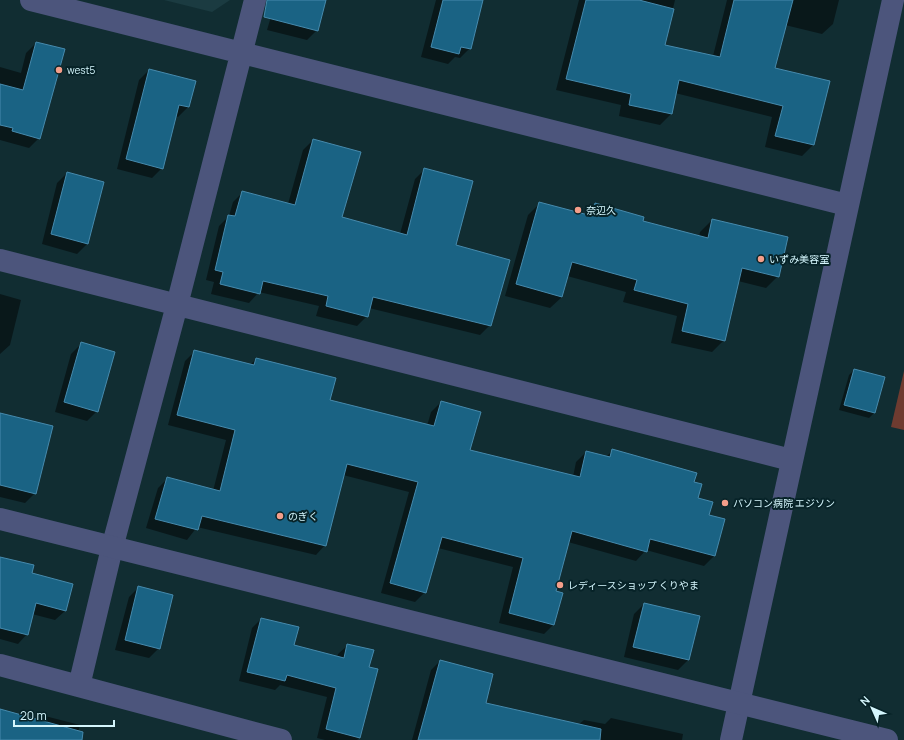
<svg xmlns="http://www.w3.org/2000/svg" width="904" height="740" viewBox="0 0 904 740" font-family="Manrope,'Noto Sans JP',sans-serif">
	<rect width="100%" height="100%" fill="#112d32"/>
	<path fill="#1b3b41" d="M164 0H230L212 12Z"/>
	<path fill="#6e3b30" d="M904 371V430L891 427Z"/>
	<path fill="#0007" d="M276 0H325L317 30 307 40 267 30Z
		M436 0H482L470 48 460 58 455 57 448 64 421 57Z
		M579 0H675L664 46 713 56 727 0H839L833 24 822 34 785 25 774 68 828 81 813 145 802 156 765 147 772 117 675 93 671 114 660 125 619 116 621 105 556 90Z
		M36 43 39 138 29 148 0 140V67L21 73 26 53Z
		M149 70 188 107 178 117 175 116 162 168 152 178 117 169 139 80Z
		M313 140 341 218 400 234 415 179 425 169 455 245 490 325 480 335 369 308 367 316 357 326 316 316 319 306 259 292 249 303 211 294 214 282 206 280 219 226 229 216 233 202 243 192 288 204 303 150Z
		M67 173 87 244 77 254 42 244 57 183Z
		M540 203 584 215 595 204 642 222 699 237 700 232 712 220 778 276 766 288 738 281 724 340 712 352 671 343 677 316 623 302 626 292 567 276 562 297 550 308 505 296 528 215Z
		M0 294 21 300 10 345 0 354Z
		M81 344 97 411 87 421 55 412 71 354Z
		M195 351 250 365 256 359 329 400 427 426 431 412 441 402 469 451 573 477 576 462 586 452 606 457 612 451 693 483 697 499 708 516 723 520 714 556 704 566 646 550 636 561 568 542 555 592 554 624 544 634 499 623 513 567 438 548 425 592 415 602 381 593 409 492 343 475 325 545 316 555 197 527 187 540 146 528 158 488 168 478 213 491 226 440 168 425 185 361Z
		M854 370 884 378 874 413 869 418 839 410 849 375Z
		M0 414 35 493 25 503 0 497Z
		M0 558 31 574 72 585 65 611 55 620 32 614 27 634 18 644 0 639Z
		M139 587 159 648 149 658 115 650 129 597Z
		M644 604 688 660 678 670 624 657 634 614Z
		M261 619 293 646 337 658 338 654 348 645 368 668 360 737 357 740H325L317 738 327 697 280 685 275 690 239 681 252 628Z
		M440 661 484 703 578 725 584 720 605 724 611 718 683 734 682 740H412L431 670Z
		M0 710 40 721 45 716 80 725 76 740H0Z"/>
	<path fill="#1a6384" stroke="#468aad" d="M267 0H326L318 31 264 17Z
		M443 0H483L471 49 461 47 459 54 431 47Z
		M586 0H639L674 9 665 45 720 57 734 0H793L775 68 830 81 814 145 775 136 783 106 679 80 672 114 629 105 631 94 566 79Z
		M36 42 65 49 40 139 12 131 13 128 0 125V84L23 90Z
		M149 69 196 81 189 107 179 105 163 169 126 159Z
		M313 139 361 152 342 217 407 235 424 168 473 181 456 245 510 260 491 326 373 297 368 317 326 306 328 296 263 281 260 294 220 284 223 272 215 270 228 215 235 216 242 191 295 205Z
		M67 172 104 182 88 244 51 234Z
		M539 202 592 216 595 203 644 217 643 221 708 238 712 219 788 237 779 277 742 268 725 341 682 331 688 304 634 290 637 280 572 262 562 297 516 284Z
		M81 342 115 352 98 412 64 402Z
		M194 350 254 365 256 358 336 378 330 400 434 426 441 401 481 412 470 450 580 477 586 451 610 457 612 449 697 473 694 482 702 484 698 498 713 502 709 515 725 519 715 556 650 539 647 552 572 531 556 591 563 593 554 625 509 613 523 558 442 537 426 593 390 583 418 482 347 464 326 546 202 516 198 530 155 519 167 477 220 491 235 430 177 415Z
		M854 369 885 377 875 413 844 405Z
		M0 413 53 426 36 494 0 485Z
		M0 557 34 565 32 573 73 584 66 611 36 603 28 635 0 628Z
		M138 586 173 595 160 649 125 640Z
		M644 603 700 616 689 660 633 647Z
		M261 618 299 627 294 645 344 658 347 644 374 650 369 667 378 669 360 738 326 729 336 688 287 675 285 681 247 672Z
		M440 660 493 674 486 703 601 729 600 740H418Z
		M0 709 83 732 82 740H0Z"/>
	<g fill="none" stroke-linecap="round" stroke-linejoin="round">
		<path stroke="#4c557c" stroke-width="22" d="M31 0 847 205
			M0 260 791 460
			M0 665 281 740
			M79 686 112 548 177 305 255 0
			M731 740 893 0"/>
		<path stroke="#4c557c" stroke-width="22" d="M0 519 887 740"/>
	</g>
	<g fill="#f49e8a" stroke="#072328" stroke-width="1.5">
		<circle cx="59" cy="70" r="4"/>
		<circle cx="578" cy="210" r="4"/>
		<circle cx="761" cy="259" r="4"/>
		<circle cx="725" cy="503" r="4"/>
		<circle cx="280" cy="516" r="4"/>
		<circle cx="560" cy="585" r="4"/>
	</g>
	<g text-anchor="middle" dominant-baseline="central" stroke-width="4" stroke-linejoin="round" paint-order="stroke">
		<g font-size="10" fill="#d5f6fd" stroke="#072328" text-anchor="start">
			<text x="67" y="70">west5</text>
			<text x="586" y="210">奈辺久</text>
			<text x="769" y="259">いずみ美容室</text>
			<text x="733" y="503">パソコン病院 エジソン</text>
			<text x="288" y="516">のぎく</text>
			<text x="568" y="585">レディースショップ くりやま</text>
		</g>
	</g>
	<g transform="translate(872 708) rotate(315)" stroke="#072328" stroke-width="3" paint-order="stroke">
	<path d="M0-3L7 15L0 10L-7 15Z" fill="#d5f6fd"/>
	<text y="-6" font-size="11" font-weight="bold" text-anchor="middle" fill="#d5f6fd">N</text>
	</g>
	<path d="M14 720v6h100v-6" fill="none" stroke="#d5f6fd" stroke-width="2"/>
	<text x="20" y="720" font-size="12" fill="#d5f6fd" stroke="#072328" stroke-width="3" paint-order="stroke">20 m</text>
</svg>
